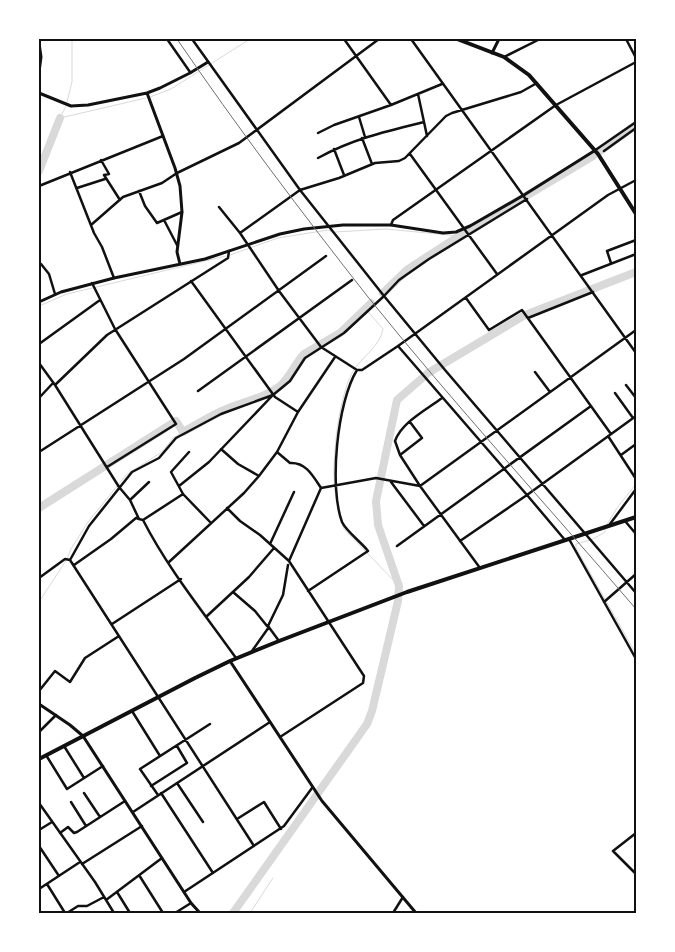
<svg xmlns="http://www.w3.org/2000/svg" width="675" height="952" viewBox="0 0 675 952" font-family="'Exo 2',sans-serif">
	<rect width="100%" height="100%" fill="#fff"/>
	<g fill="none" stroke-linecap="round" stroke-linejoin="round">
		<path stroke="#d9d9d9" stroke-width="1" d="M150 97 171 89 250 39
			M67 102 72 82V39
			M60 118 146 98
			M60 118 66 106
			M335 232 386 229 459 236
			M230 255 278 238 328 230 332 232
			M39 306 67 294 226 256
			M336 498C330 468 338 400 352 373 361 357 380 347 383 329L365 308
			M339 514 344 529 399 586
			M606 526 617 508 636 484
			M605 530V532L593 539 576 544V548L636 654
			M39 602 67 559 71 549 88 522 126 475 162 452 173 438 183 432
			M250 913 273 878"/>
		<path stroke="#d9d9d9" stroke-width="8" d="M600 151 636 125
			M39 171 60 118
			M383 293 408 269 459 236 593 156
			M39 508 176 421 183 432C196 425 210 416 224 410 243 401 264 399 281 385 291 376 295 363 304 354L340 333 371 303
			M233 913 367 724 372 711 398 601 399 586 378 525 376 501 397 400 428 373 525 315 636 272"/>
		<path stroke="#111" stroke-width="2.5" d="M167 39 190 72
			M192 39 300 190 384 296 445 370 636 593
			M344 39 391 105
			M411 39 636 353
			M626 39 636 58
			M504 57 540 39
			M418 94 427 136
			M359 117 365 137
			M318 133 334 125 391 105 442 84
			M362 138 372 164
			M334 149 344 175
			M594 151 636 122
			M604 151 636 128
			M410 154 497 274
			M318 158C352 139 387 131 424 122
			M101 160 109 174 104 175 120 200
			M70 172 94 233 102 247 114 278
			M39 186 163 136
			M77 188 105 179
			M139 191 145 206 157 223 182 212
			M219 207 240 233 279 291 321 347 357 370H362L398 346 608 195 636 180
			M164 220 177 245
			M91 225 123 197 162 183 177 173 239 143 379 39
			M391 225 393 220 556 105 636 62
			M240 233 300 190 339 178 375 163 399 161 405 158 446 116 452 113 521 92 537 83
			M611 263 607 251 636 240
			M41 264 49 274 55 294
			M582 275 636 254
			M191 281 275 397 298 412
			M92 283 115 329 176 424 107 467
			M466 298 489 330 522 310 611 434
			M528 318 593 292
			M39 344 100 300
			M398 346 527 495 460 541
			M39 363 55 385 119 487 130 500 139 519 143 520C168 569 204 613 236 658
			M535 372 550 392
			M55 385 107 335 228 258 229 251
			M626 385 636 398
			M198 391 352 280
			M615 393 633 418
			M39 398 53 383
			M442 398C426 410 402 422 395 441L400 455 420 486 480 568
			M608 436 636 479
			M221 449 238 464 259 476
			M39 452 184 359 326 256
			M189 452 171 472 183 494 211 523
			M277 452 290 463C306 462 313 476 321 488L289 561
			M400 455 422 438 410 422
			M621 455 636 444
			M391 482 424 526
			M179 486 209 462 272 396
			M321 488 376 478 420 486 636 330
			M130 500 149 482
			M227 508 240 521 260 535 289 561 364 676 363 683 280 737
			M143 520 183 494
			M625 521 636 534
			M610 524 636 489
			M569 539 636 659
			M565 540 527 495 636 416
			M270 544 294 492
			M397 546 591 406
			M70 560 89 526 132 472 159 458 176 438 221 414 273 395 290 381 305 358 344 333 384 296 399 280 429 259 527 199
			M169 562 244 493 259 476 277 452 298 412 335 357
			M74 565 111 539 136 518 139 519
			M39 578 65 559 70 560 254 846
			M308 591 368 551C362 543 346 531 342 522 329 487 337 402 357 370
			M233 592 255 611 267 626
			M604 602 636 574
			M207 616 249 577 274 548
			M112 624 181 579
			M279 641 268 626 283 595 288 565
			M252 651 269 627
			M39 691 55 671 70 682 85 658 119 636
			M132 711 160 756
			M39 732 56 715
			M64 746 84 778
			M46 755 67 789 103 766
			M177 783 203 822
			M151 786 187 763 177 746
			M84 793 100 817
			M161 793 213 873
			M158 795 140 769 210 724
			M71 802 86 826
			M39 803 95 882 114 913
			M133 812 270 722
			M237 819 264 802 281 829
			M39 830 52 822
			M60 833 68 827 74 833 77 832 125 801
			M636 833 613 851 636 874
			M39 846 59 876
			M82 864 142 826
			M139 875 163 913
			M47 884 65 913
			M39 889 80 862
			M117 892 130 913
			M184 892 284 826 312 788
			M106 900 162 858
			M67 913 78 906H87L104 897
			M175 913 191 903
			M393 913 403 897"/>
		<path stroke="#111" stroke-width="3" d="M39 43 41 57 39 72
			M492 53 499 39
			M39 93 71 106 88 105 147 93 160 88 190 73 208 62
			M147 93 175 168 180 186 182 212 177 252 180 264
			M39 302 61 292 114 278 205 259 280 234 304 229 343 225H391L443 233 456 232 470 226 524 195 594 151
			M230 661 322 801 416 913
			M39 704 70 725 83 736 191 903 200 913"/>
		<path stroke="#111" stroke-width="4" d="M457 39 504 57 529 75 598 154 636 214
			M39 759 195 678 230 661 279 641 407 592 636 517"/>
		<path stroke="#707070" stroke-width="1" d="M177 39C237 127 302 213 368 297 454 404 547 505 636 609"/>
	</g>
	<rect width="675" height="952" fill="none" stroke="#ffffff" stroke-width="80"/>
	<rect x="40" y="40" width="595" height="872" fill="none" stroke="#111" stroke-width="2"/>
</svg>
